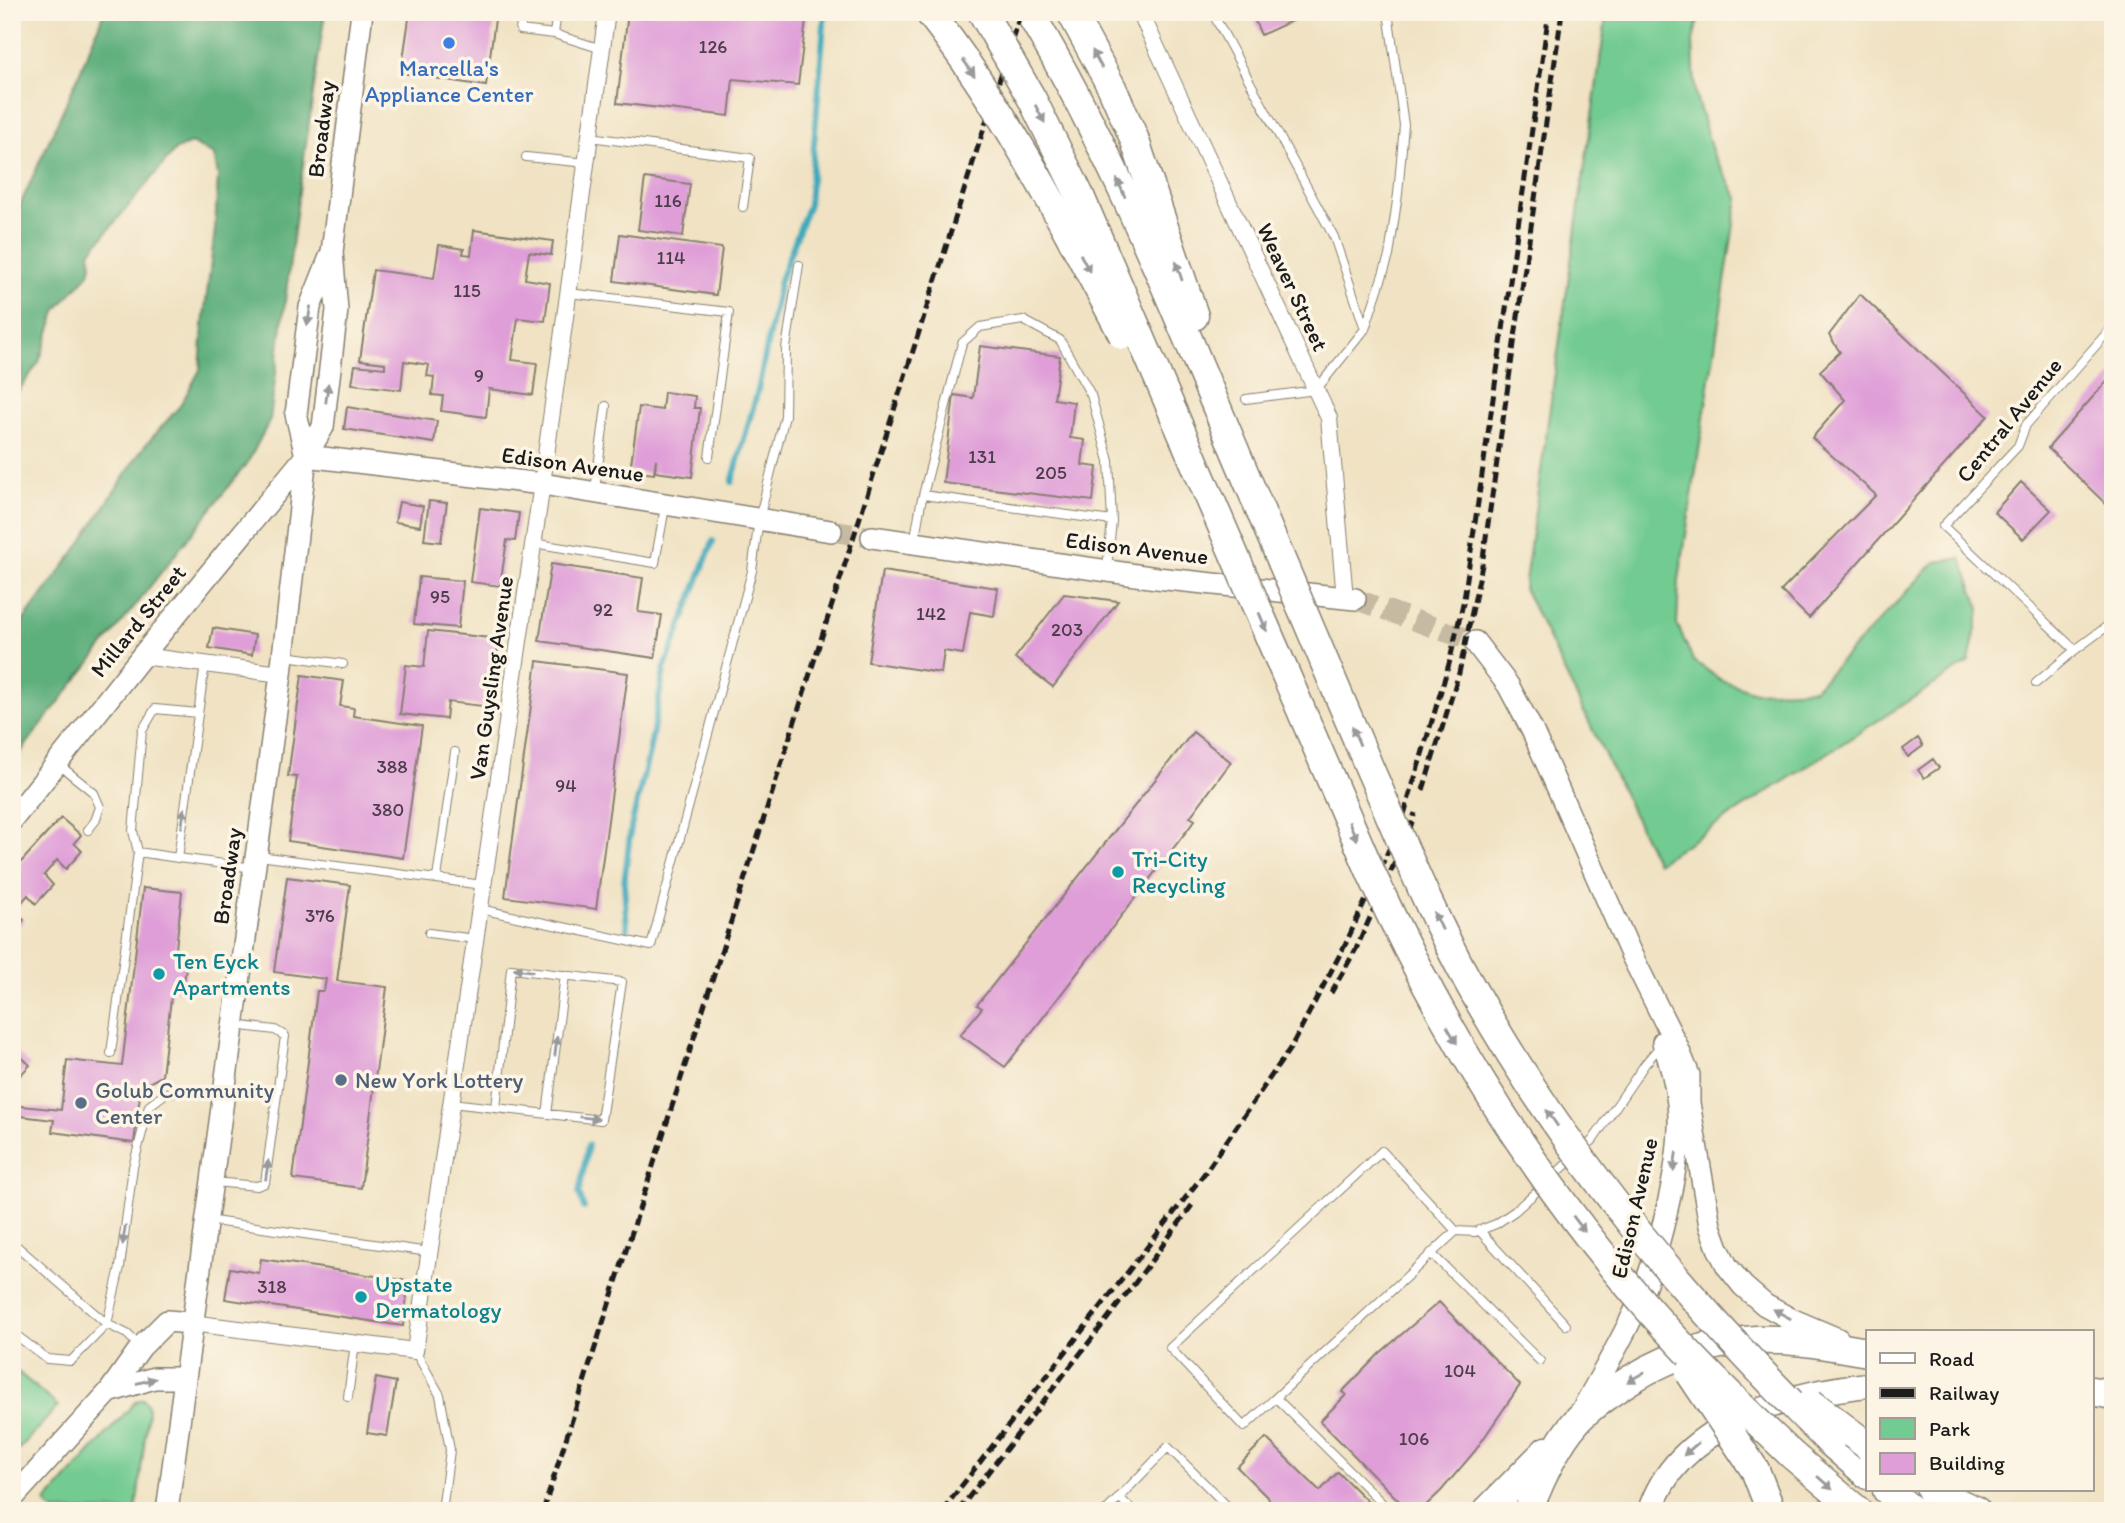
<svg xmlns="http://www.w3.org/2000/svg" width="2125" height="1523" viewBox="0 0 2125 1523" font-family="Itim,sans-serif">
	<rect width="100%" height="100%" fill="#fcf5e5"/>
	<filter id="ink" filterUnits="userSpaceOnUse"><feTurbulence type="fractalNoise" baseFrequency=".0143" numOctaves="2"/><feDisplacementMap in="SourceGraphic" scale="14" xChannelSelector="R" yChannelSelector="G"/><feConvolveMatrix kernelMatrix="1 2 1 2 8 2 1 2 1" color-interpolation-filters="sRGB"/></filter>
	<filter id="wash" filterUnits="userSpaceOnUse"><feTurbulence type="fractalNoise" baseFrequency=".00686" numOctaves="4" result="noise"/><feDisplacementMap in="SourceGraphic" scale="28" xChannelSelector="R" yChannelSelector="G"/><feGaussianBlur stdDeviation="1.57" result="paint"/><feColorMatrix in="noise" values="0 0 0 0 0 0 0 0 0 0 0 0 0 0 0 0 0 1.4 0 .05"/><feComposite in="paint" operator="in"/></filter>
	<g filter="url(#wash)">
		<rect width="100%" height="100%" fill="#f0e2c3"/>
		<path fill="#72cb91" stroke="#477456" stroke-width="2" d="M1607 12H1700L1693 41 1695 93 1713 154 1738 198 1679 580 1677 624 1693 660 1721 680 1755 692 1814 689 1935 562 1961 558 1980 609 1969 662 1657 863 1524 588Z
			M12 1367 58 1406 12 1457Z
			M143 1399 147 1404 148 1412 136 1511H53L45 1503 136 1401Z"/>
		<path fill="#5daf7b" stroke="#3c664c" stroke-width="2" d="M104 12H325L298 199 270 420 248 462 38 729 12 764V636L78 547 142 449 180 406 200 370 203 325 215 230 218 175 214 155 191 143 176 149 90 252 92 265 88 275 57 309 39 362 12 400V223L80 72Z"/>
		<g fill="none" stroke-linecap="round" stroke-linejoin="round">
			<path stroke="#3ca9bb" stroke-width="6" d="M732 482 758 390 780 280 809 204 825 12
				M627 931 624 883 631 827 649 753 664 670 713 541
				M584 1208 579 1193 588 1145"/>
		</g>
		<g id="blocks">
			<path fill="#df9ed8" d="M410 12H496L486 86 401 73Z
				M628 12H807L798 85 733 79 729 116 617 103Z
				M1251 12H1311L1261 35Z
				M645 178 690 184 683 236 638 230Z
				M474 230 553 241 551 255 529 252 525 279 550 283 545 321 518 318 512 360 537 363 533 395 489 389 486 417 441 411 443 396 432 395 434 377 427 376 429 365 404 361 401 390 352 384 355 365 385 368V363L360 360 373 270 434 278 439 245 464 249 463 254 471 255Z
				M620 234 722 248 716 295 614 281Z
				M1860 294 1988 416 1809 618 1781 591 1876 495 1812 438 1845 400 1820 371 1840 352 1829 335Z
				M980 346 1060 356 1054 399 1074 402 1070 438 1085 440 1082 465 1097 467 1093 501 943 483 954 395 973 398Z
				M2113 374V511L2048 448Z
				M664 392 695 396 694 408H700L692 477 655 472 656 459 654 474 630 471 639 407 662 410Z
				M347 407 437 421 434 443 344 429Z
				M2021 482 2051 510 2023 539 1994 512Z
				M429 501 447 503 441 542 424 540Z
				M399 502 423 506 420 526 395 522Z
				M480 508 519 513 515 541 507 540 500 586 470 582Z
				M551 564 643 578 638 612 662 615 655 658 539 641Z
				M882 571 998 588 994 616 970 612 963 654 944 651 941 673 868 662Z
				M419 577 463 581 458 628 414 624Z
				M1064 594 1118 601 1053 687 1015 658Z
				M213 628 255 635 252 655 209 648Z
				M428 631 499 639 491 707 448 702 446 719 400 714 406 665 424 667Z
				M537 661 628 673 596 909 505 897Z
				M302 675 344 681 340 706 354 708 353 716 422 726 403 858 288 841 297 777 288 776Z
				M1193 732 1231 762 1190 817 1195 820 1005 1067 960 1035 982 1008 977 1005Z
				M1918 738 1923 746 1908 757 1903 749Z
				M1933 759 1939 768 1924 778 1918 770Z
				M61 818 81 835 74 843 82 851 66 869 57 860 44 875 53 885 36 904 28 895 14 911 24 920 12 933V872Z
				M287 877 350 885 337 981 387 987 361 1188 293 1179 317 991H324L326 979 274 972Z
				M143 888 182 892 175 958 187 959 183 991 172 989 162 1076 141 1087 134 1143 52 1132 54 1120 12 1115V1105L61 1110 67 1060 122 1066Z
				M12 1048 30 1065 12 1084Z
				M261 1259 409 1281 403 1326 225 1299 230 1268 259 1273Z
				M1439 1302 1520 1385 1475 1451 1441 1491 1420 1511H1409L1320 1421 1346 1395 1342 1392 1380 1353Z
				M376 1378 396 1382 387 1436 367 1433Z
				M1266 1438 1320 1491 1338 1472 1377 1511H1281L1237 1467Z"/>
		</g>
	</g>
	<g filter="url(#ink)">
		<use href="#blocks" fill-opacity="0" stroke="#867f70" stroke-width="2"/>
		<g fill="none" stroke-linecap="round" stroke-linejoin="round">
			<path stroke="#c6baa2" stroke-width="21" stroke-dasharray="21 10" stroke-linecap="butt" d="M831 531 872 537
				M1355 599 1475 642"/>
			<defs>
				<path id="lane" d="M523 12 520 30 554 34
					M557 12 554 34 602 49
					M900 12 902 14V12
					M1212 12 1334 237 1365 329
					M590 137 750 158 743 207
					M526 157 587 163
					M569 293 729 312 709 457
					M1246 399 1316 390 1365 329 1389 256 1398 194 1404 125 1388 12
					M595 490 606 406
					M923 495 1112 521
					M533 543 655 563 665 507
					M914 543 921 503 962 343 980 327 1023 320 1060 340 1091 395 1109 461 1112 521 1107 568
					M2075 650 1943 526 2018 446 2026 425 2113 326
					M286 656 343 664
					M205 664 178 858 254 868
					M2036 683 2075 650 2113 622
					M57 763 94 793 100 807 95 821 88 830
					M138 852 133 831 142 731 155 709 198 713
					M259 856 483 885
					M437 878 455 752
					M480 909 651 946 752 571 759 519 785 416 786 348 799 265
					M429 933 475 939
					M111 1053 138 852 178 858
					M451 1103 601 1120 622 982 511 969 496 1108
					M547 1114 565 975
					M1382 1151 1456 1231 1244 1427 1170 1348Z
					M214 1182 257 1186 265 1183 285 1036 275 1030 234 1025
					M207 1220 429 1252
					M1479 1230 1566 1325
					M1456 1231 1475 1232 1496 1224 1515 1211 1593 1140 1645 1064 1661 1045
					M12 1242 107 1324 127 1334 141 1347
					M1431 1253 1540 1361
					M12 1332 47 1359 71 1361 107 1324 120 1267 133 1167 149 1106 166 1093 184 1091 223 1094
					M415 1351 440 1395 450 1450 442 1511
					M348 1397 355 1343
					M1276 1398 1390 1511
					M1119 1497 1133 1511
					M1106 1511 1168 1447 1232 1511"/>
				<path id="street" d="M1140 12 1329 418 1345 598
					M142 656 281 674
					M191 1323 415 1351 542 484 607 12"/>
				<path id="secondary" d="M306 456 542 484 831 531
					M872 537 1157 578 1355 599
					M1475 642 1508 685 1532 730 1631 954 1677 1046 1689 1075V1103L1710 1226 1718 1248 1727 1266 1743 1286 1765 1305 1791 1319 1838 1339
					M12 820 142 656 306 456 323 427 337 310 332 252 362 12
					M109 1392 154 1378H185
					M1581 1412C1599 1379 1618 1347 1634 1313 1656 1264 1685 1156 1678 1104 1676 1084 1670 1062 1663 1042
					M12 1499 109 1392 141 1347 167 1321 191 1323
					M167 1511 281 674 306 456 296 414 310 307 332 252"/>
				<path id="primary" d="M1650 1511C1677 1425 1787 1393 1868 1385"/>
				<path id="highway" d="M1029 12C1121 165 1185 335 1255 498
					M1071 12 1112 88 1134 138 1194 316
					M2092 1391 2113 1395
					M1830 1442 1868 1475
					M1792 1455 1858 1511
					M1755 1470 1771 1511
					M1887 1490 1913 1511
					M1931 1490 1976 1511
					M1487 1511 1546 1451
					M1528 1511C1539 1483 1556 1444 1576 1422 1586 1410 1601 1400 1613 1391 1656 1361 1704 1342 1756 1340 1794 1338 1831 1346 1868 1352"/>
			</defs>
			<use href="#lane" stroke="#867f70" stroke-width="10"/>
			<use href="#street" stroke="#867f70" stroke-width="18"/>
			<use href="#secondary" stroke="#867f70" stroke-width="24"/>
			<use href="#primary" stroke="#867f70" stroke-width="27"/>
			<use href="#highway" stroke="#867f70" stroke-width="31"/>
			<use href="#lane" stroke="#fff" stroke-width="8"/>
			<use href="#street" stroke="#fff" stroke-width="16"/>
			<use href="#secondary" stroke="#fff" stroke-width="21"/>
			<use href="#primary" stroke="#fff" stroke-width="24"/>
			<use href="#highway" stroke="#fff" stroke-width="28"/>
			<path stroke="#1c1c1c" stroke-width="5" stroke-dasharray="10 5" stroke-linecap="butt" d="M1423 790 1459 673 1482 565 1562 12
				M1331 993 1356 949 1409 831 1415 813
				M543 1511 1021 12
				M942 1511 1204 1174 1291 1047 1346 943 1402 821 1449 664 1464 599 1549 12
				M958 1511 1135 1283 1193 1204"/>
			<defs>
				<path id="highway-bridge" d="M929 12C1007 112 1064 224 1123 335
					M982 12 1032 99 1079 194 1372 875C1442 1028 1527 1168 1637 1296 1685 1352 1738 1404 1792 1455
					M1255 498C1293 588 1331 677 1369 767 1401 840 1431 915 1470 985 1566 1158 1690 1304 1830 1442
					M1690 1373 1755 1470
					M1811 1403 1868 1446"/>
			</defs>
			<use href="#highway-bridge" stroke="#867f70" stroke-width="31" stroke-linecap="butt"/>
			<use href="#highway-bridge" stroke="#fff" stroke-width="28"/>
		</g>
		<defs><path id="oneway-solid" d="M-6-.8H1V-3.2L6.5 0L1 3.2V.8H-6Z" transform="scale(1.75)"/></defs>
		<g fill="#999">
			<use href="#oneway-solid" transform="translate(1097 59) rotate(-118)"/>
			<use href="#oneway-solid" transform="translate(969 68) rotate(55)"/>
			<use href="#oneway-solid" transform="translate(1040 114) rotate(62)"/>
			<use href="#oneway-solid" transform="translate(1121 188) rotate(-114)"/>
			<use href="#oneway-solid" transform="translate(1085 263) rotate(62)"/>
			<use href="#oneway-solid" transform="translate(1179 271) rotate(-108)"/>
			<use href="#oneway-solid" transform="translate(309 316) rotate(99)"/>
			<use href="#oneway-solid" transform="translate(327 393) rotate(-83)"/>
			<use href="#oneway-solid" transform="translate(1263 622) rotate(67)"/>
			<use href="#oneway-solid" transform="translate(1356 736) rotate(-113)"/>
			<use href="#oneway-solid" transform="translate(183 818) rotate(-82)"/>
			<use href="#oneway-solid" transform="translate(1353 831) rotate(66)"/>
			<use href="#oneway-solid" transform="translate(1438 921) rotate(-116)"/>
			<use href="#oneway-solid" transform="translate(523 970) rotate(-173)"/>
			<use href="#oneway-solid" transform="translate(1452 1035) rotate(60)"/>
			<use href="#oneway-solid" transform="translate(556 1046) rotate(-83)"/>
			<use href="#oneway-solid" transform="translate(589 1118) rotate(6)"/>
			<use href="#oneway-solid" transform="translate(1552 1118) rotate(-125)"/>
			<use href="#oneway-solid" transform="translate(1675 1162) rotate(98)"/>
			<use href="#oneway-solid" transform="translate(267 1170) rotate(-82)"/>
			<use href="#oneway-solid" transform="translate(1579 1224) rotate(53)"/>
			<use href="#oneway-solid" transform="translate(124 1235) rotate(98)"/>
			<use href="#oneway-solid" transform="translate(1782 1314) rotate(-151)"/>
			<use href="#oneway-solid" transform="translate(1636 1377) rotate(150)"/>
			<use href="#oneway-solid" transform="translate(146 1381) rotate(-14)"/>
			<use href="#oneway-solid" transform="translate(1691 1449) rotate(139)"/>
			<use href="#oneway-solid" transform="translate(1825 1483) rotate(41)"/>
		</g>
	</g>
	<circle fill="#3f7fe0" stroke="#fcf5e5" stroke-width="2.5" cx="449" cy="43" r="7"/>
	<g fill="#0f9aa8" stroke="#fcf5e5" stroke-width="2.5">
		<circle cx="1118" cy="872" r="7"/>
		<circle cx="159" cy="974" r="7"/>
		<circle cx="361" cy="1297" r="7"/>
	</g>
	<g fill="#5c6f8a" stroke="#fcf5e5" stroke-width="2.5">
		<circle cx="341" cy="1080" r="7"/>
		<circle cx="81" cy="1103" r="7"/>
	</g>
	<g text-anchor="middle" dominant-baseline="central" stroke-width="7" stroke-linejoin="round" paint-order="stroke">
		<g font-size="19" fill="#4d3c4b">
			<text x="713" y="46">126</text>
			<text x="668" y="200">116</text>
			<text x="671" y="257">114</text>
			<text x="467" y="290">115</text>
			<text x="479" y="375">9</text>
			<text x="982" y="456">131</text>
			<text x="1051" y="472">205</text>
			<text x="440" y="596">95</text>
			<text x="603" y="609">92</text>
			<text x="931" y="613">142</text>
			<text x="1067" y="629">203</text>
			<text x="392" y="766">388</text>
			<text x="566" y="785">94</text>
			<text x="388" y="809">380</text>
			<text x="320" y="915">376</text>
			<text x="272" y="1286">318</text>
			<text x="1460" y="1370">104</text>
			<text x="1414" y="1438">106</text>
		</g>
		<g font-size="23" fill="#366cbe" stroke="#fcf5e5">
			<text x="449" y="68">Marcella's<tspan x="449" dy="26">Appliance Center</tspan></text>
		</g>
		<g font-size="23" fill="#1c1c1c" stroke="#fcf5e5">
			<text transform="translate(321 129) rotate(-83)">Broadway</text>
			<text transform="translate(1293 287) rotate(65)">Weaver Street</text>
			<text transform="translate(2009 420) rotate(-51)">Central Avenue</text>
			<text transform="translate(573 464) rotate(8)">Edison Avenue</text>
			<text transform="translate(1137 548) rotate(7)">Edison Avenue</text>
			<text transform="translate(138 621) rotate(-51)">Millard Street</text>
			<text transform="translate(491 678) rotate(-82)">Van Guysling Avenue</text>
			<text transform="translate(227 876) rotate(-82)">Broadway</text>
			<text transform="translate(1634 1208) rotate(-77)">Edison Avenue</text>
		</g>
		<g font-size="23" fill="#0d838f" stroke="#fcf5e5" text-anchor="start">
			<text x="1132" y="859">Tri-City<tspan x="1132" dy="26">Recycling</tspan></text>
			<text x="173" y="961">Ten Eyck<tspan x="173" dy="26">Apartments</tspan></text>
			<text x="375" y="1284">Upstate<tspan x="375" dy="26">Dermatology</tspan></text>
		</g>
		<g font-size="23" fill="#4e5e75" stroke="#fcf5e5" text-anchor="start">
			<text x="355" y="1080">New York Lottery</text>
			<text x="95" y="1090">Golub Community<tspan x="95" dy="26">Center</tspan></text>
		</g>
	</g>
	<rect width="2125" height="1523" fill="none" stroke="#fcf5e5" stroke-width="42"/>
	<rect x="1866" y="1330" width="228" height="161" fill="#fcf5e5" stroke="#a29e95" stroke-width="2"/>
	<rect x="1880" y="1353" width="35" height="10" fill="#ffffff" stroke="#a29e95" stroke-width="2"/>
	<text x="1929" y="1366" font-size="21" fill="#1c1c1c">Road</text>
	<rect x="1880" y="1388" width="35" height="10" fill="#1c1c1c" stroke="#a29e95" stroke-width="2"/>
	<text x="1929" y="1400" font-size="21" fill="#1c1c1c">Railway</text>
	<rect x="1880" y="1418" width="35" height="21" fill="#72cb91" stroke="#a29e95" stroke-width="2"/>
	<text x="1929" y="1436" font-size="21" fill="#1c1c1c">Park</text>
	<rect x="1880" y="1453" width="35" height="21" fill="#df9ed8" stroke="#a29e95" stroke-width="2"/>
	<text x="1929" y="1470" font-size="21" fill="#1c1c1c">Building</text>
</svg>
